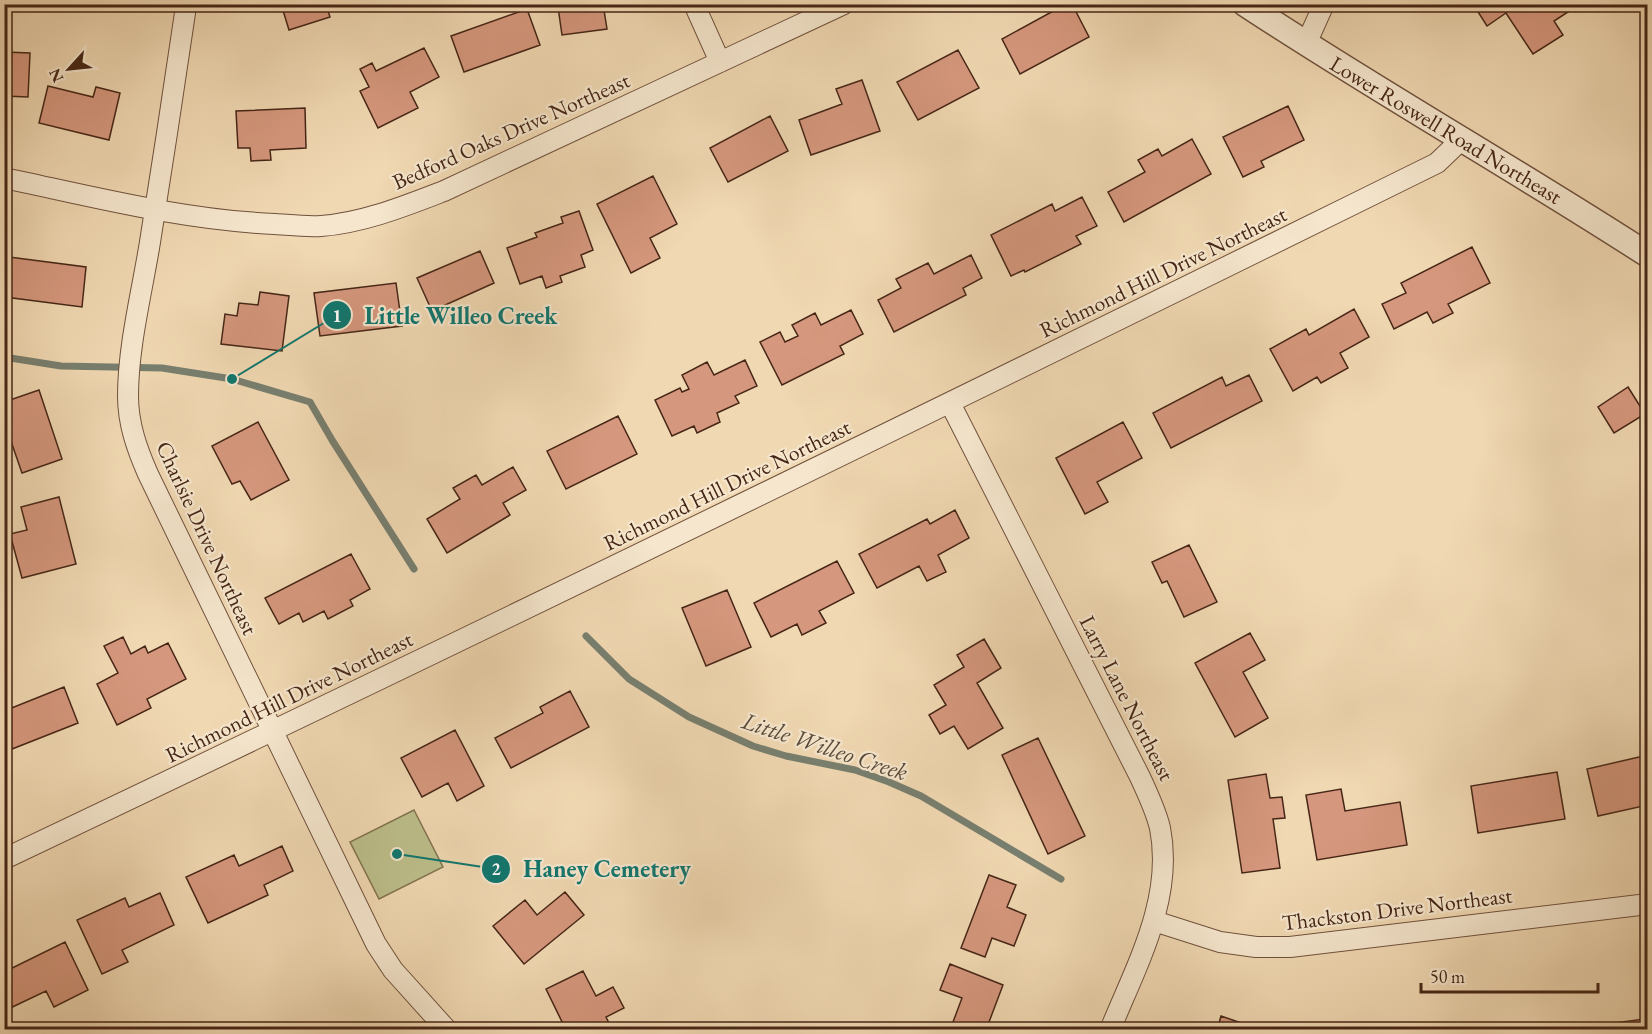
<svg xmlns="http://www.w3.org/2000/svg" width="1652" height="1034" viewBox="0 0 1652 1034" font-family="'EB Garamond',serif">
	<rect width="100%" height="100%" fill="#f0d8b2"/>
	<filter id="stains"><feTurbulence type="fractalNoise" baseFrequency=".00333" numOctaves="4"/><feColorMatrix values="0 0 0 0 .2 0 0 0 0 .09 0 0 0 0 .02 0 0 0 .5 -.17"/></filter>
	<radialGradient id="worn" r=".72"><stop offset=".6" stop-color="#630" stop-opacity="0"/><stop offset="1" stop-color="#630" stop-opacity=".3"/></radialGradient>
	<path fill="#bcbe8a" stroke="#817250" stroke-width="1.5" d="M414 810 443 867 379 899 350 842Z"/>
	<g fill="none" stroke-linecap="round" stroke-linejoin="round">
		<path stroke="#787f6f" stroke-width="7" d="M4 357 61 366 162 368 232 379 310 402 332 440 414 569
			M586 636 629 679 689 717 753 746 786 756 855 770 889 782 921 796 1061 879"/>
	</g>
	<path fill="#d5977d" stroke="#462616" stroke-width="1.5" d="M281 4H326L330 17 289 30Z
		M567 4H603L607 29 562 35 558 7Z
		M1066 4H1072L1089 37 1020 74 1002 39Z
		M1473 4H1567L1571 10 1554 21 1563 35 1533 54 1506 13 1487 26Z
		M527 9 540 45 464 72 451 36Z
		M424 48 439 77 410 92 418 108 378 128 360 91 369 87 360 69 372 63 376 71Z
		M958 50 979 88 918 120 897 82Z
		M4 52 30 53 28 97 4 96Z
		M862 80 880 131 811 155 799 120 842 104 836 89Z
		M48 86 93 97 96 87 120 93 109 140 39 123Z
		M1288 106 1304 140 1261 161 1264 167 1243 177 1223 137Z
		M305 108 306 148 270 150 271 160 251 161 250 148H238L236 111Z
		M770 116 788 151 728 182 710 148Z
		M1192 139 1211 174 1124 222 1108 192 1145 172 1138 160 1158 149 1162 156Z
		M653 176 677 224 650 238 660 258 631 273 597 204Z
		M1082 197 1097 226 1076 236 1081 244 1025 272 1024 270 1011 276 991 235 1052 204 1055 211Z
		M579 211 593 250 581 255 585 267 560 276 562 282 546 288 542 276 520 284 507 248 537 237 535 233 563 223 561 217Z
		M1472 247 1490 283 1448 304 1453 313 1433 323 1427 312 1394 329 1382 304 1406 293 1401 283Z
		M480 251 494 283 432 311 417 278Z
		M971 255 982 278 963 288 966 295 894 332 878 300 901 288 896 279 928 263 934 274Z
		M9 257 86 267 82 307 5 297Z
		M396 283 402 326 320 336 314 293Z
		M260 292 289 296 282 351 221 344 225 314 237 316 239 303 258 305Z
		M1354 309 1369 337 1340 353 1348 368 1321 383 1317 377 1293 391 1270 349 1306 329 1309 335Z
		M851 310 863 334 840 346 844 354 782 385 760 342 780 332 785 342 798 336 792 325 815 313 821 325Z
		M745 360 757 386 735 396 739 403 717 413 720 422 697 433 694 426 672 436 655 400 680 388 682 392 689 389 682 375 707 362 714 375Z
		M1249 375 1262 401 1171 448 1153 413 1222 377 1226 386Z
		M1628 387 1645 414 1614 433 1598 407Z
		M39 390 62 459 22 473 4 421V402Z
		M618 416 637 454 566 489 547 451Z
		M258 422 289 480 251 500 240 481 232 484 212 446Z
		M1123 422 1142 458 1097 482 1108 502 1085 514 1056 458Z
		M513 467 526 490 503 503 510 515 447 553 427 519 460 499 453 488 476 475 482 485Z
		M59 497 76 564 22 578 10 534 27 530 21 507Z
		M955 510 969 538 938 555 946 572 927 581 919 566 877 588 859 554 927 519 930 524Z
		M1189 545 1217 602 1184 617 1167 581 1162 583 1152 562Z
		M351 554 370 589 350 600 353 606 328 619 324 611 303 622 299 613 279 624 265 598Z
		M837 561 854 593 819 611 826 623 802 635 797 624 771 637 754 603Z
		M727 590 751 647 706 666 682 608Z
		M1250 633 1265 660 1243 672 1268 718 1235 737 1195 663Z
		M123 637 131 654 145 646 148 653 168 643 186 679 147 699 151 708 117 725 97 684 118 673 104 646Z
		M984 639 1001 668 977 683 1003 728 968 749 954 726 940 734 929 715 946 705 934 685 964 667 957 655Z
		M64 687 78 723 7 751 4 745V711Z
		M570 691 589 727 511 768 495 738 543 713 540 707Z
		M455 730 484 786 457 801 448 783 422 797 401 758Z
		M1038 738 1085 836 1048 854 1002 755Z
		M1648 755V805L1598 816 1587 769Z
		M1557 772 1565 819 1478 833 1471 786Z
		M1266 774 1270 798 1282 797 1285 818 1273 819 1280 868 1242 873 1228 780Z
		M1341 789 1345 811 1400 802 1407 845 1317 860 1306 795Z
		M282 846 293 871 264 885 268 895 208 923 186 877 234 855 239 866Z
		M989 875 1016 885 1007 907 1026 915 1014 946 992 938 985 957 961 948Z
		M565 892 584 915 524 964 493 926 525 900 537 915Z
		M160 893 174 925 122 950 128 962 102 974 77 920 125 898 129 907Z
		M65 942 88 990 54 1007 46 991 4 1011V972Z
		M950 964 1003 985 986 1030H950L962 998 940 990Z
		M583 971 596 996 613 987 624 1008 606 1017 610 1025 601 1030H566L546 989Z
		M1221 1016 1256 1028V1030H1217Z
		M1644 1019 1646 1030H1562Z"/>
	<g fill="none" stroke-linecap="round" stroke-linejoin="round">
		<defs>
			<path id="minor" d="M694 4 720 62
				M185 13C174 89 162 166 150 242 142 292 128 346 128 396 128 424 137 449 148 474L376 944 393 970 447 1030
				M1306 44 1324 4
				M4 178C94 197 183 220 275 224 290 225 306 227 321 226 363 223 405 206 444 191L844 4
				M950 403 1140 777C1148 794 1156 811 1160 828 1174 899 1136 966 1110 1030
				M4 859C484 631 961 398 1437 163L1461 140
				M1154 921 1220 942 1256 947H1290L1648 904"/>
			<path id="tertiary" d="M1245 4C1377 91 1515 169 1648 255"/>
		</defs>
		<use href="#minor" stroke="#70523d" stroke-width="22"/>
		<use href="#tertiary" stroke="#70523d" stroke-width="27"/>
		<use href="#minor" stroke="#f5e6cd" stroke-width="20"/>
		<use href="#tertiary" stroke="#f5e6cd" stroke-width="24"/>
	</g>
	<g text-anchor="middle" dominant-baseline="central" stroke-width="4.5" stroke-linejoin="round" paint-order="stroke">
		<g font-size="22" fill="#462616" stroke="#f5e6cd">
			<text transform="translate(1446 130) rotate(31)">Lower Roswell Road Northeast</text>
			<text transform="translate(511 131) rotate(-24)">Bedford Oaks Drive Northeast</text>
			<text transform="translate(1163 272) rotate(-26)">Richmond Hill Drive Northeast</text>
			<text transform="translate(727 485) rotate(-26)">Richmond Hill Drive Northeast</text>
			<text transform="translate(207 538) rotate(65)">Charlsie Drive Northeast</text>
			<text transform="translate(289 697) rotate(-26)">Richmond Hill Drive Northeast</text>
			<text transform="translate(1127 698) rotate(63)">Larry Lane Northeast</text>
			<text transform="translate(1397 909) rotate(-7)">Thackston Drive Northeast</text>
		</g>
		<g font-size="24" font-style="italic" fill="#5b4b3b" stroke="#f5e6cd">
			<text transform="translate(825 746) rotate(18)">Little Willeo Creek</text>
		</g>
	</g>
	<path fill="none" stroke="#0f766e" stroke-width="2" d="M232 379L337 315M397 854L496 869"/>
	<g fill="#0f766e" stroke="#f5e6cd" stroke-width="2">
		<circle cx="232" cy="379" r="6"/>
		<circle cx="397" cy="854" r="6"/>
		<circle cx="337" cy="315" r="15"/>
		<circle cx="496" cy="869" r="15"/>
	</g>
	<g font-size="18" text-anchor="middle" font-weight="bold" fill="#fff">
		<text x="337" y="322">1</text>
		<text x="496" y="875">2</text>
	</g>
	<g font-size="24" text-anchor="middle" font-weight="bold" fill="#0f766e" stroke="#f5e6cd" stroke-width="4.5" stroke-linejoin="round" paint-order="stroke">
		<text x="461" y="324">Little Willeo Creek</text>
		<text x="607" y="877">Haney Cemetery</text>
	</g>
	<rect width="1652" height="1034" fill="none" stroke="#f0d8b2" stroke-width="24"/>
	<rect x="6" y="6" width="1640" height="1022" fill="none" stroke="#462616" stroke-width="3"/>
	<rect x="12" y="12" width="1628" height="1010" fill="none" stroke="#462616" stroke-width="1.5"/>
	<g transform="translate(69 69) rotate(243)" stroke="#f5e6cd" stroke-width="4.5" paint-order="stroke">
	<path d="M0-4.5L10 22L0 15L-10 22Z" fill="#462616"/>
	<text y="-9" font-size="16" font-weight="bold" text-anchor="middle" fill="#462616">N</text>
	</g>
	<path d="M1421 983v9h177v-9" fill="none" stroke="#462616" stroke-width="3"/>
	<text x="1430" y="983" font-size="18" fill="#462616" stroke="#f5e6cd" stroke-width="4.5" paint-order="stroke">50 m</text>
	<rect width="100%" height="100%" filter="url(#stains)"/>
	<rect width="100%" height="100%" fill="url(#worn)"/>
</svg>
